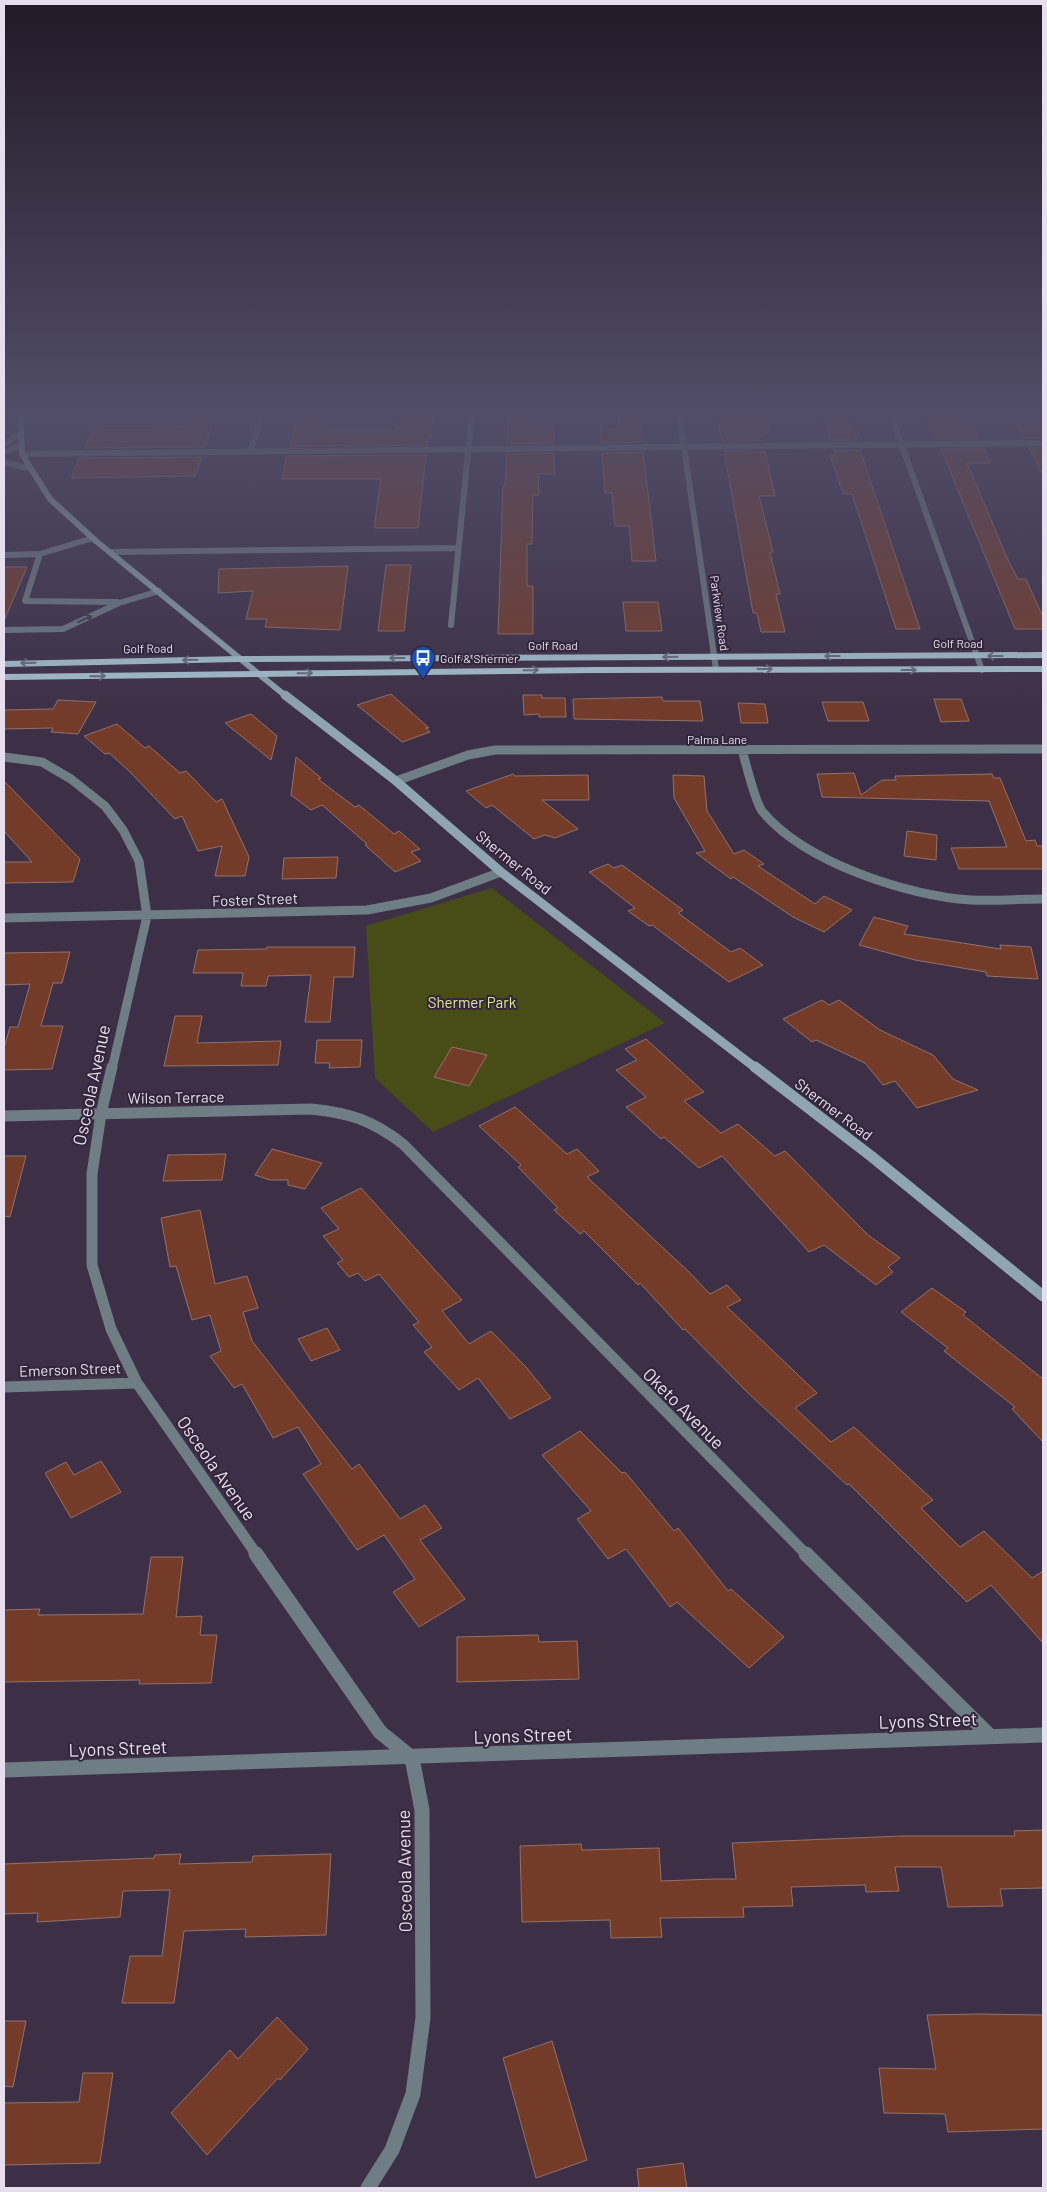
<svg xmlns="http://www.w3.org/2000/svg" width="1047" height="2192" viewBox="0 0 1047 2192" font-family="Barlow,sans-serif">
	<rect width="100%" height="100%" fill="#3d2f46"/>
	<path fill="#484d18" d="M492 888 665 1023 433 1132 375 1078 366 926Z"/>
	<path fill="#743b29" stroke="#927269" d="M299 412H328L324 431H396L398 415H433L431 437H428L427 445 290 446Z
		M508 412H529V418H535V429H554V443L507 444Z
		M618 412H639L642 442 601 443 600 428H619Z
		M716 413H764L770 434H761L762 441H722Z
		M822 413H848L857 440H831Z
		M925 413H954L959 424H972L979 439H937Z
		M195 414H216L205 447 84 448 93 430 173 429 174 427H190Z
		M1015 422H1043V438H1023Z
		M1029 448H1043V476Z
		M941 449H984L991 463H967L1009 562 1018 579H1026L1043 617V629H1015Z
		M834 450H860L920 629H896L852 494H843L830 455H836Z
		M724 451H765L775 496H759L773 552H770L780 594H776L785 632H761L757 613H753Z
		M643 452 650 509 656 561H632L629 526H615L612 493H605L602 453Z
		M554 453 555 474H538L539 495H533L532 544H527V586H533V634H498L503 486H505L507 454Z
		M426 455 418 528H374L381 479H282L287 456Z
		M202 457 195 476 71 478 79 458Z
		M386 565H411L404 631H378Z
		M348 566 340 630 265 627 267 619H246L253 591 218 593 219 569Z
		M4 567H27L4 621Z
		M623 602H658L662 631H626Z
		M391 694 429 728H425L430 732 402 742 357 705Z
		M523 695H542V698H565L566 717H539V714L524 715Z
		M662 697 663 701H700L703 721 574 719 573 699Z
		M934 699H961L969 721 941 722Z
		M58 700 96 702 78 734 51 732 53 728 4 729V710L53 709Z
		M822 702H863L869 721H828Z
		M738 703 765 704 768 723H741Z
		M251 714 277 736 271 760 225 723Z
		M117 724 145 748 149 746 180 773 186 771 216 802 222 799 249 857 245 876H215L222 846 198 851 182 816 175 819 130 772 109 753 105 754 84 736Z
		M296 757 321 778 318 779 355 807 359 805 394 834 399 831 420 849 411 852 421 861 395 872 365 845 367 844 322 805 311 810 291 795Z
		M854 773 861 795 882 780H896L895 776 992 774 994 778H1000L1026 841 1035 840 1037 846H1043V869H959L951 848 1007 847 989 801 822 797 817 774Z
		M513 774 515 776 588 775 589 800H542L578 829 555 838 545 835 534 839 492 805 486 808 466 791Z
		M673 775 704 776 707 811 734 854 744 850 764 864 758 866 815 904 824 896 852 910 824 932 793 917 733 877 731 879 696 853 705 851 674 798Z
		M4 781 80 859 73 882 4 883V862H32L4 831Z
		M907 831 937 835 936 860 904 856Z
		M338 857 336 878 282 879 284 858Z
		M608 864 614 868 622 865 683 910 678 913 731 952 740 948 763 965 729 982 652 925 649 926 628 911 635 908 589 872Z
		M874 917 908 926 904 934 1001 949 1000 945 1031 947 1038 979 987 976 986 972 915 960 859 945Z
		M267 947H355L353 977H334L330 1022H305L311 975 268 976 266 986H241L243 973H193L198 950 267 949Z
		M70 952 62 983H53L41 1026H63L52 1069 4 1070V1048L10 1027H18L30 984 4 985V953Z
		M822 1000 829 1005 839 1000 880 1030 933 1055 953 1079 978 1090 917 1108 895 1081 883 1085 865 1063 816 1040 812 1042 783 1019Z
		M175 1016H202L197 1043 281 1041 278 1065 164 1066Z
		M646 1039 704 1092 684 1101 721 1133 738 1124 775 1156 785 1151 868 1235 900 1258 888 1267 893 1272 876 1285 824 1245 809 1252 722 1156 699 1168 664 1137 661 1139 626 1107 646 1097 616 1070 637 1060 625 1049Z
		M317 1040H362L360 1067 329 1068 330 1063H315Z
		M452 1047 487 1055 469 1086 434 1077Z
		M515 1107 567 1154 577 1149 599 1171 587 1177 689 1272 710 1294 727 1285 741 1300 727 1307 817 1393 795 1408 831 1442 854 1427 933 1500 921 1508 960 1547 984 1531 1032 1578 1043 1571V1643L991 1585 967 1602 849 1484 847 1485 747 1392 685 1329 683 1330 640 1283 638 1285 584 1231 580 1234 554 1210 558 1208 518 1167 521 1165 479 1126Z
		M272 1149 322 1163 305 1189 288 1185V1180H270L255 1175Z
		M226 1154 222 1180 163 1181 168 1155Z
		M4 1156H26L10 1217 4 1216Z
		M361 1188 462 1300 442 1311 469 1344 491 1331 526 1367 551 1398 510 1419 478 1378 459 1390 424 1352 432 1347 413 1325 419 1322 379 1274 365 1281 358 1273 349 1277 337 1263 343 1260 323 1236 339 1229 321 1208Z
		M200 1210 215 1284 247 1276 258 1308 243 1312 252 1341 352 1469 359 1464 400 1519 425 1505 442 1528 420 1540 465 1599 419 1627 393 1592 415 1579 384 1535 357 1550 303 1474 321 1464 298 1427 273 1438 242 1384 234 1388 210 1356 221 1351 210 1315 192 1320 176 1266 170 1267 161 1218Z
		M932 1288 966 1312 963 1315 1043 1379V1442L1012 1409 1015 1407 944 1351 948 1348 901 1312Z
		M327 1328 340 1350 311 1361 298 1339Z
		M580 1431 622 1473 625 1472 674 1531 678 1528 728 1591 731 1589 784 1637 749 1668 677 1602 670 1607 626 1549 608 1559 577 1519 591 1511 542 1455Z
		M101 1461 121 1492 71 1518 45 1473 66 1462 74 1475Z
		M151 1557H183L176 1617 202 1616 200 1635H217L211 1683 139 1684 140 1680 4 1682V1610L40 1609 38 1615 143 1614Z
		M538 1635 539 1642 577 1641 579 1679 457 1682V1637Z
		M1043 1830V1888L1000 1889 1003 1906 948 1907 941 1867H895L899 1891 866 1892 865 1885 791 1887 793 1906 743 1907 744 1917 660 1918 662 1937 611 1938 610 1920 522 1922 520 1846 581 1844 582 1850 659 1848 661 1881 714 1879H736L732 1843 902 1836H1015L1014 1831Z
		M181 1854 179 1864 252 1862 253 1856 331 1854 326 1935 245 1937 246 1929 184 1931 174 2003H122L130 1956H162L170 1890 123 1891 120 1917 37 1922 38 1913 4 1914V1864L154 1858 155 1855Z
		M979 2014 1043 2015V2129L948 2132 945 2114 884 2113 879 2068 936 2069 927 2015Z
		M277 2017 308 2049 280 2080 278 2078 207 2155 171 2113 230 2050 238 2059Z
		M4 2021H26L13 2087 4 2086Z
		M552 2041 587 2160 536 2178 503 2058Z
		M83 2073H113L100 2163 4 2165V2103L79 2102Z
		M683 2163 687 2188H639L637 2169Z"/>
	<g fill="none" stroke-linecap="round" stroke-linejoin="round">
		<path stroke="#6f7d84" stroke-width="6" d="M4 444 21 432
			M4 452 22 445
			M4 462 31 469
			M40 554 25 601 117 602
			M4 555 40 554 93 538
			M4 630 63 629 119 603 159 591"/>
		<path stroke="#6f7d84" stroke-width="6" d="M679 412 716 669
			M890 412 982 670
			M250 452 263 412
			M22 454 1043 443
			M110 552 458 548
			M451 625 472 412"/>
		<path stroke="#6f7d84" stroke-width="9" d="M742 750C746 763 755 802 762 811 804 862 907 896 971 900 995 901 1019 899 1043 899
			M4 757 42 762 71 779 105 806 123 830 139 861 147 916 112 1069
			M396 781 468 755 495 750 1043 749
			M4 918 367 910 431 898 501 872"/>
		<path stroke="#6f7d84" stroke-width="11" d="M112 1067 101 1114 92 1174V1265L111 1329 137 1383 257 1555
			M4 1116 311 1109C350 1113 372 1120 403 1144L807 1555
			M4 1387 137 1383"/>
		<path stroke="#6f7d84" stroke-width="15" d="M256 1554 380 1732 412 1758 422 1810 423 2018 413 2094 392 2150 368 2188
			M806 1554 990 1736
			M4 1770 1043 1735"/>
		<path stroke="#8fa6b0" stroke-width="6" d="M20 412 22 454 50 499 96 541 287 697"/>
		<path stroke="#8fa6b0" stroke-width="9" d="M285 695 396 781 501 872 757 1069"/>
		<path stroke="#8fa6b0" stroke-width="11" d="M755 1067 871 1156 1043 1296"/>
		<path fill="#a8c5d2" fill-rule="evenodd" d="M1043 652V658L239 662 4 667V661L239 656Z
			M1043 666V672L596 673 4 680V674L596 667Z"/>
	</g>
	<defs><path id="oneway-shaft" d="M-6 0H5M1.5-3L5.5 0L1.5 3" fill="none" stroke-width="1.6" stroke-linecap="round" stroke-linejoin="round" transform="scale(1.25)"/></defs>
	<use stroke="#3f374a" href="#oneway-shaft" transform="translate(85 619) rotate(-24)"/>
	<g stroke="#686d7f">
		<use href="#oneway-shaft" transform="translate(832 656) rotate(180)"/>
		<use href="#oneway-shaft" transform="translate(995 656) rotate(180)"/>
		<use href="#oneway-shaft" transform="translate(670 657) rotate(179)"/>
		<use href="#oneway-shaft" transform="translate(397 658) rotate(180)"/>
		<use href="#oneway-shaft" transform="translate(190 660) rotate(179)"/>
		<use href="#oneway-shaft" transform="translate(28 663) rotate(179)"/>
		<use href="#oneway-shaft" transform="translate(765 669)"/>
		<use href="#oneway-shaft" transform="translate(531 670) rotate(-1)"/>
		<use href="#oneway-shaft" transform="translate(909 670)"/>
		<use href="#oneway-shaft" transform="translate(305 673) rotate(-1)"/>
		<use href="#oneway-shaft" transform="translate(98 676) rotate(-1)"/>
	</g>
	<linearGradient id="sky" x2="0" y2="1"><stop stop-color="#221a26"/><stop offset="0.57" stop-color="#514d68"/><stop offset="1" stop-color="#514d68" stop-opacity="0"/></linearGradient>
	<rect width="1047" height="719" fill="url(#sky)"/>
	<defs>
		<symbol id="bus-pin" viewBox="-11 -11 22 30"><path d="M0 17L-7.5 6A9.5 9.5 0 1 1 7.5 6Z" fill="#1a4fb4" stroke="#33253b"/><path d="M-5-6H5V4H4V6H2V4H-2V6H-4V4H-5ZM-3.5-4V0h7V-4ZM-3.5 1.2v1.5H-2V1.2ZM2 1.2v1.5H3.5V1.2Z" fill="#fff"/></symbol>
	</defs>
	<g fill-rule="evenodd">
		<use href="#bus-pin" x="409" y="644" width="28" height="38"/>
	</g>
	<g text-anchor="middle" dominant-baseline="central" stroke-width="4" stroke-linejoin="round" paint-order="stroke">
		<g font-size="12" fill="#e7dfed" stroke="#33253b">
			<text transform="translate(720 613) rotate(82)">Parkview Road</text>
			<text x="958" y="643">Golf Road</text>
			<text x="553" y="645">Golf Road</text>
			<text transform="translate(148 648) rotate(-1)">Golf Road</text>
			<text x="717" y="739">Palma Lane</text>
		</g>
		<g font-size="12" fill="#e7dfed" stroke="#33253b" text-anchor="start">
			<text x="440" y="658">Golf &amp; Shermer</text>
		</g>
		<g font-size="15" fill="#e7dfed" stroke="#33253b">
			<text transform="translate(514 862) rotate(39)">Shermer Road</text>
			<text transform="translate(255 899) rotate(-2)">Foster Street</text>
			<text transform="translate(176 1097) rotate(-1)">Wilson Terrace</text>
			<text transform="translate(834 1109) rotate(37)">Shermer Road</text>
			<text transform="translate(70 1369) rotate(-2)">Emerson Street</text>
		</g>
		<g font-size="15" fill="#dfea8e" stroke="#33253b">
			<text x="472" y="1002">Shermer Park</text>
		</g>
		<g font-size="18" fill="#e7dfed" stroke="#33253b">
			<text transform="translate(91 1085) rotate(-78)">Osceola Avenue</text>
			<text transform="translate(684 1408) rotate(45)">Oketo Avenue</text>
			<text transform="translate(217 1468) rotate(55)">Osceola Avenue</text>
			<text transform="translate(928 1720) rotate(-2)">Lyons Street</text>
			<text transform="translate(523 1735) rotate(-2)">Lyons Street</text>
			<text transform="translate(118 1748) rotate(-2)">Lyons Street</text>
			<text transform="translate(404 1871) rotate(-91)">Osceola Avenue</text>
		</g>
	</g>
	<rect width="1047" height="2192" fill="none" stroke="#e7dfed" stroke-width="10"/>
</svg>
